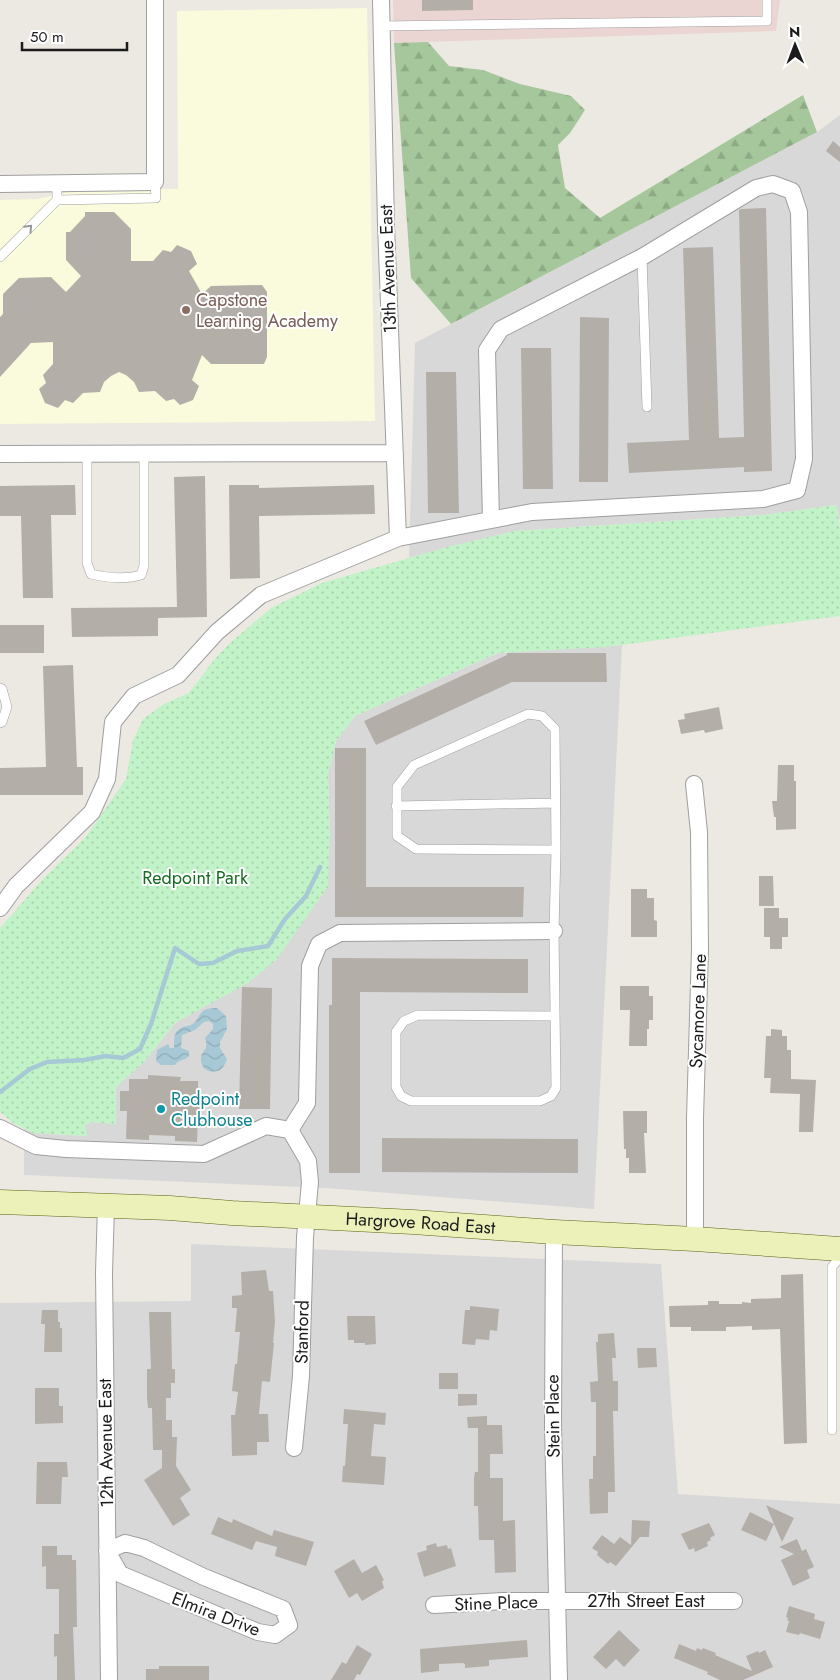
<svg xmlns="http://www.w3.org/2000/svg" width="840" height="1680" viewBox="0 0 840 1680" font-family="Jost,sans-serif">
	<defs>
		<pattern id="forest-firs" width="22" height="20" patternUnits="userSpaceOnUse" patternTransform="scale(1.25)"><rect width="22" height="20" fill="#a5c79b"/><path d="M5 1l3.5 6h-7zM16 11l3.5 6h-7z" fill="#8daa85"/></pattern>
		<pattern id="park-dots" width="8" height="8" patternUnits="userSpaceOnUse" patternTransform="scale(1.25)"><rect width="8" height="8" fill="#c2f2c8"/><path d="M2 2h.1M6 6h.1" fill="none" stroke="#a6cfab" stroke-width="1.8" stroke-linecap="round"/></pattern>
		<pattern id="water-waves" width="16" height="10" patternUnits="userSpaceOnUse" patternTransform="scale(1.25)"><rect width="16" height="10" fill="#a7c8d5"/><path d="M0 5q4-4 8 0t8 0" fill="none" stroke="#8fabb6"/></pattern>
	</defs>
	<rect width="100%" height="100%" fill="#ece9e2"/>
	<path fill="#d9d8d8" d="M840 115V521L836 505 763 515 515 531 409 558 415 343 817 132Z
		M622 645 594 1209 326 1188 24 1175V1129L33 1133 86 1136 85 1125 92 1122 116 1124V1087L144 1062 175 1023 276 960 296 931 330 834 328 774 336 741 355 716 498 653Z
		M191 1244 661 1264 678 1494 840 1504V1680H0V1303L191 1301Z"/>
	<path fill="#ebd5d2" d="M393 0H780L776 31 394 43Z"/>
	<path fill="#f9fbdc" d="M367 8 375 421 0 424V200L38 199 78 190 178 189 177 11Z"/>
	<path fill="url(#forest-firs)" d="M428 42 449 66 483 70 520 84 571 96 585 110 570 133 558 145 565 188 600 218 803 95 817 132 451 324 411 278 394 43Z"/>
	<path fill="url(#park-dots)" d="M836 505 840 526V616L606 647 498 653 355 716 336 741 328 774 330 834 328 887 276 960 248 983 175 1023 144 1062 116 1087V1124L92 1122 85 1125 87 1136 33 1133 13 1123 0 1112V928L43 879 85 838 126 779 133 740 143 719 164 704 189 693 214 660 230 643 271 608 322 583 451 546 515 531 763 515Z"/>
	<path fill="url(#water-waves)" d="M217 1008 226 1016 227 1029 220 1042V1048L227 1059C225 1064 223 1070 217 1071 208 1074 200 1067 201 1058 201 1053 205 1051 206 1047 207 1044 206 1041 205 1038L213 1029V1024L209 1021 204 1022 195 1030 182 1035 181 1048 189 1051V1056C185 1061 179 1059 175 1065H161L156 1061 157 1050 168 1044 170 1048H174C174 1039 173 1031 183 1027 185 1026 189 1026 191 1025 204 1017 195 1008 217 1008Z"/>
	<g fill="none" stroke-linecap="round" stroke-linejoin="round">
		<path stroke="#a7c8d5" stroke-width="4.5" d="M0 1092 30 1069 47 1062 84 1060 106 1056 123 1058 140 1049 151 1024 175 948 199 964 213 963 237 951 268 946 285 919 306 896 320 867"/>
	</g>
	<path fill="#b4aea8" d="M422 0H473V10L422 11Z
		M833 141 840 147V162L826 151Z
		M766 208 772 471 744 472V467L629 473 627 443 689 440 683 248 713 247 719 438 744 437 739 210 741 209Z
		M85 212H114L131 229V261H153L163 250 171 252 177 245 191 251 197 264 189 271 202 294 211 286 262 285 267 292V357L264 364H211L202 355 192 380 199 386 193 400 180 405 174 399 166 401 155 391 139 392 134 382 126 375 119 372 111 376 104 382 100 392 83 393 73 403 65 400 58 408 45 403 39 389 46 383 43 375 53 364V342L31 343 0 377V317L3 314V294L19 278 51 277 66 292 81 276 66 260V232H70L85 216Z
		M580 317 609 318 608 482H579Z
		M521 348H551L553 489H523Z
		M426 372H456L459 513H428Z
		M205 476 207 617 158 618V636L72 637 71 608 177 607 174 477Z
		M75 485 76 515H51L53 598H23L21 516H0V486Z
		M229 485H259V488L374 485 375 514 259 516 260 578 230 579Z
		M0 625H44V653H0Z
		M507 653H606L607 682H512L376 745 364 721 507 655Z
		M73 665 77 767H83V795H0V768L46 767 43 666Z
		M719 707 723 729 705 733 704 730 681 734 678 720 685 719 684 714Z
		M335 748H366V887H524L523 917H335Z
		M778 765H794V781H796V829L776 830V817H774L772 801H777Z
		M759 876H773L774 906H759Z
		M631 889H647V898H654V920L657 921V937H631Z
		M764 908H779V918H788V937H782V949H770V937H764Z
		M332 958 528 959V993L360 992V1173H329V1005H332Z
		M620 986H649V996H653V1020H649V1029H647V1046H629L630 1010H620Z
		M242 987 272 988 270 1109H239Z
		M771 1029 782 1030V1036H787V1050H791V1079L816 1080 813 1132H799L800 1094 770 1093 771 1078H764L766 1036H771Z
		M148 1075 181 1077 180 1081H198V1093L203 1094 202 1115 198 1114 197 1142 175 1141V1136L149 1135V1140L126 1139 127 1111H120V1091H129V1079H148Z
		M623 1111H647V1133H644L646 1173H629V1158H626V1149H624Z
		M382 1138 578 1139V1173L382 1172Z
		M266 1270 269 1291H273L275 1322 273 1343H274L270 1382 262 1381 259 1414H268L269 1442H257V1455L232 1456 231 1415H235L238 1392 232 1391 235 1364H237L240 1332H235L237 1308H232V1296L242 1295 241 1272Z
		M803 1274 807 1443 784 1444 780 1329 752 1330V1326L726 1327V1331H691V1327H670L669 1306 708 1305V1301H719V1304H742V1302L751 1303V1299L781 1298V1275Z
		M470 1306 499 1309 497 1331 490 1330 489 1340 476 1339 475 1345 462 1344 465 1310H470Z
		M42 1310H58V1322H60V1328H62V1352H44L45 1324H41Z
		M149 1312H171L172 1369H175V1383H171V1398H166V1420H172V1437H177L176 1466 191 1490 180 1498 190 1515 173 1526 144 1480 162 1468V1450H153L152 1408H148L147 1398V1369H151Z
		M347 1316H375L376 1344 365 1345V1343H354V1340H348Z
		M614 1333 616 1358H612L613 1381H618V1411H613L615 1492H608V1513L590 1514 589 1479H593V1456H596V1402H591L590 1382 598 1381 596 1342H598V1334Z
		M637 1348H656L657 1367 638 1368Z
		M439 1373H458V1389H439Z
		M35 1388H59V1406H63V1423L35 1424Z
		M458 1394H477V1405L458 1406Z
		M344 1409 386 1413 385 1425 374 1424 371 1456 386 1457 384 1485 342 1482 343 1466H345L348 1424H343Z
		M487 1416V1425H502L503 1454H490V1478H503V1521L515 1520 516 1572 495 1573 494 1540H479L478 1506H474V1478L475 1472H478V1428H468L467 1417Z
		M37 1462H67L68 1477H62L61 1504H36Z
		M766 1505 794 1518 782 1542 774 1524 766 1541 741 1530 750 1512 774 1524Z
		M218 1517 232 1523 233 1519 272 1536 274 1530 314 1542 306 1566 275 1556 277 1547 256 1541 252 1550 211 1534Z
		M632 1520 650 1521 649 1537H640L616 1566 610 1562 608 1564 597 1555 598 1552 592 1548 602 1535 614 1544 620 1537 631 1545Z
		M709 1523 715 1535 710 1538 711 1540 707 1542 708 1546 695 1552 694 1548 689 1550 681 1534Z
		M797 1539 802 1551 806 1549 814 1567 807 1570 810 1578 793 1586 781 1560 794 1554 779 1547Z
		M436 1543 437 1547 447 1545 448 1549 451 1548 456 1566 424 1577 417 1553 427 1550 426 1546Z
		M42 1546H57V1555H72V1560H76L77 1627H73L75 1680H57V1656L54 1657V1634H59V1589H46V1566L42 1567Z
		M354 1559 362 1573 376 1565 384 1580 382 1581 384 1588 362 1601 357 1593 349 1598 334 1571Z
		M789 1606 815 1614 814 1619 825 1622 820 1639 800 1633 799 1635 786 1632 789 1621 787 1620 788 1618 786 1617Z
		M619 1630 640 1650 624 1667 616 1659 606 1669 593 1657Z
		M527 1640 528 1657 489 1660V1666L465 1668V1664L463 1663 439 1664V1671L421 1673 420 1649Z
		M679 1644 696 1651 697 1648 702 1650 703 1648 716 1653 715 1655 752 1671 746 1656 758 1651 759 1653 765 1650 773 1667 743 1680H720L707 1674 708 1672 674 1658Z
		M357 1645 372 1654 360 1675 357 1674 354 1680H331L342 1662 346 1664Z
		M159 1666H209V1680H146V1669H159Z"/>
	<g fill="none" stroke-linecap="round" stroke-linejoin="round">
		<defs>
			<path id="lane" d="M381 26 767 21V0
				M57 183V200L156 198 155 182
				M0 257 57 200
				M642 257 647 407
				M87 454V563L91 574C108 578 125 580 141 575L144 566V453
				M0 688 2 689 7 707 2 722 0 723
				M396 806 555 803
				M555 1016 418 1015 404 1021 396 1032V1087L401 1096 411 1101H540L551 1096 556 1088 554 931 556 850 555 729 542 716 528 714 414 765 397 787V836L416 849 556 850
				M832 1430V1267L840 1257"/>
			<path id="street" d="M381 0 386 225 398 538
				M0 184 155 182V0
				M0 454 395 453
				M694 784 699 832 700 949 695 1118V1239
				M0 908 16 886 92 812 107 779 113 722 134 696 178 675 217 632 261 595 398 538 532 512 763 499 797 490 804 459 799 212 792 191 773 184 756 188 642 257 501 329 487 350 491 520
				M0 1128 36 1146 66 1149 204 1154 266 1126 290 1130 308 1161 310 1182 305 1237 301 1376 294 1448
				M290 1130 307 1103 310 966 319 944 340 933 554 931
				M106 1206 104 1273 109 1680
				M554 1232 553 1426 559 1680
				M125 1543 144 1548 204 1577 283 1609 289 1625 275 1635 258 1632 120 1574 107 1551Z
				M434 1605 503 1601H734"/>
			<g id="secondary">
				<path id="s1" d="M0 1202 170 1208 232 1213 413 1222 554 1232 695 1239 840 1249"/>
			</g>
		</defs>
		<use href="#lane" stroke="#9f9f9f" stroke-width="10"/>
		<use href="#street" stroke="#9f9f9f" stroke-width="18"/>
		<use href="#secondary" stroke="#576510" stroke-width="25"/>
		<use href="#lane" stroke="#fff" stroke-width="9"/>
		<use href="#street" stroke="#fff" stroke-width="16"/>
		<use href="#secondary" stroke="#ecf1ba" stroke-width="24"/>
	</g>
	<defs><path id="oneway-chevron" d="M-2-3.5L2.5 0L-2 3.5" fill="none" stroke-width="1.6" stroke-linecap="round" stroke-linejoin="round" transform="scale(1.25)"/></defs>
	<use stroke="#989898" href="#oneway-chevron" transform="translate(29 228) rotate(-46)"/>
	<circle fill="#8d6e63" stroke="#fff" stroke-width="2" cx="186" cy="310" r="5"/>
	<circle fill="#0f9aa8" stroke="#fff" stroke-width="2" cx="161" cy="1109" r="5"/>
	<g text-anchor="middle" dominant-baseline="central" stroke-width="4" stroke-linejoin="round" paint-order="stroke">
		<g font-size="18" fill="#1b1b1b" stroke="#fff">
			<text transform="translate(388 269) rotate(-92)">13th Avenue East</text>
			<text transform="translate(698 1011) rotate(-88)">Sycamore Lane</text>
			<text stroke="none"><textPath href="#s1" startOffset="421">Hargrove Road East</textPath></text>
			<text transform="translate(302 1332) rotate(-89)">Stanford</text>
			<text transform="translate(553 1416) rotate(-91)">Stein Place</text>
			<text transform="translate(106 1443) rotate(-91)">12th Avenue East</text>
			<text x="646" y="1601">27th Street East</text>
			<text transform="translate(496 1603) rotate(-2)">Stine Place</text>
			<text transform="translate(216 1614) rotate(21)">Elmira Drive</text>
		</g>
		<g font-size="18" fill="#785e54" stroke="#fff" text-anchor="start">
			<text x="196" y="300">Capstone<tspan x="196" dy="21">Learning Academy</tspan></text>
		</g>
		<g font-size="18" fill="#166c22" stroke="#fff">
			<text x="195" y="878">Redpoint Park</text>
		</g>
		<g font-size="18" fill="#0d838f" stroke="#fff" text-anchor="start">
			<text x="171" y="1099">Redpoint<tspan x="171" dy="21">Clubhouse</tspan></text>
		</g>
	</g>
	<g transform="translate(795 45) rotate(359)" stroke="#ffffff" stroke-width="4" paint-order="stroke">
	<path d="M0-4L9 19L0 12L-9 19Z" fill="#1b1b1b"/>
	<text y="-8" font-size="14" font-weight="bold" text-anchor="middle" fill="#1b1b1b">N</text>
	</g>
	<path d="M22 42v8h105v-8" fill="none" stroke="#1b1b1b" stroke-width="2.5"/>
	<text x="30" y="42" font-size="15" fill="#1b1b1b" stroke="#ffffff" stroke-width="4" paint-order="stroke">50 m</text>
</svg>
